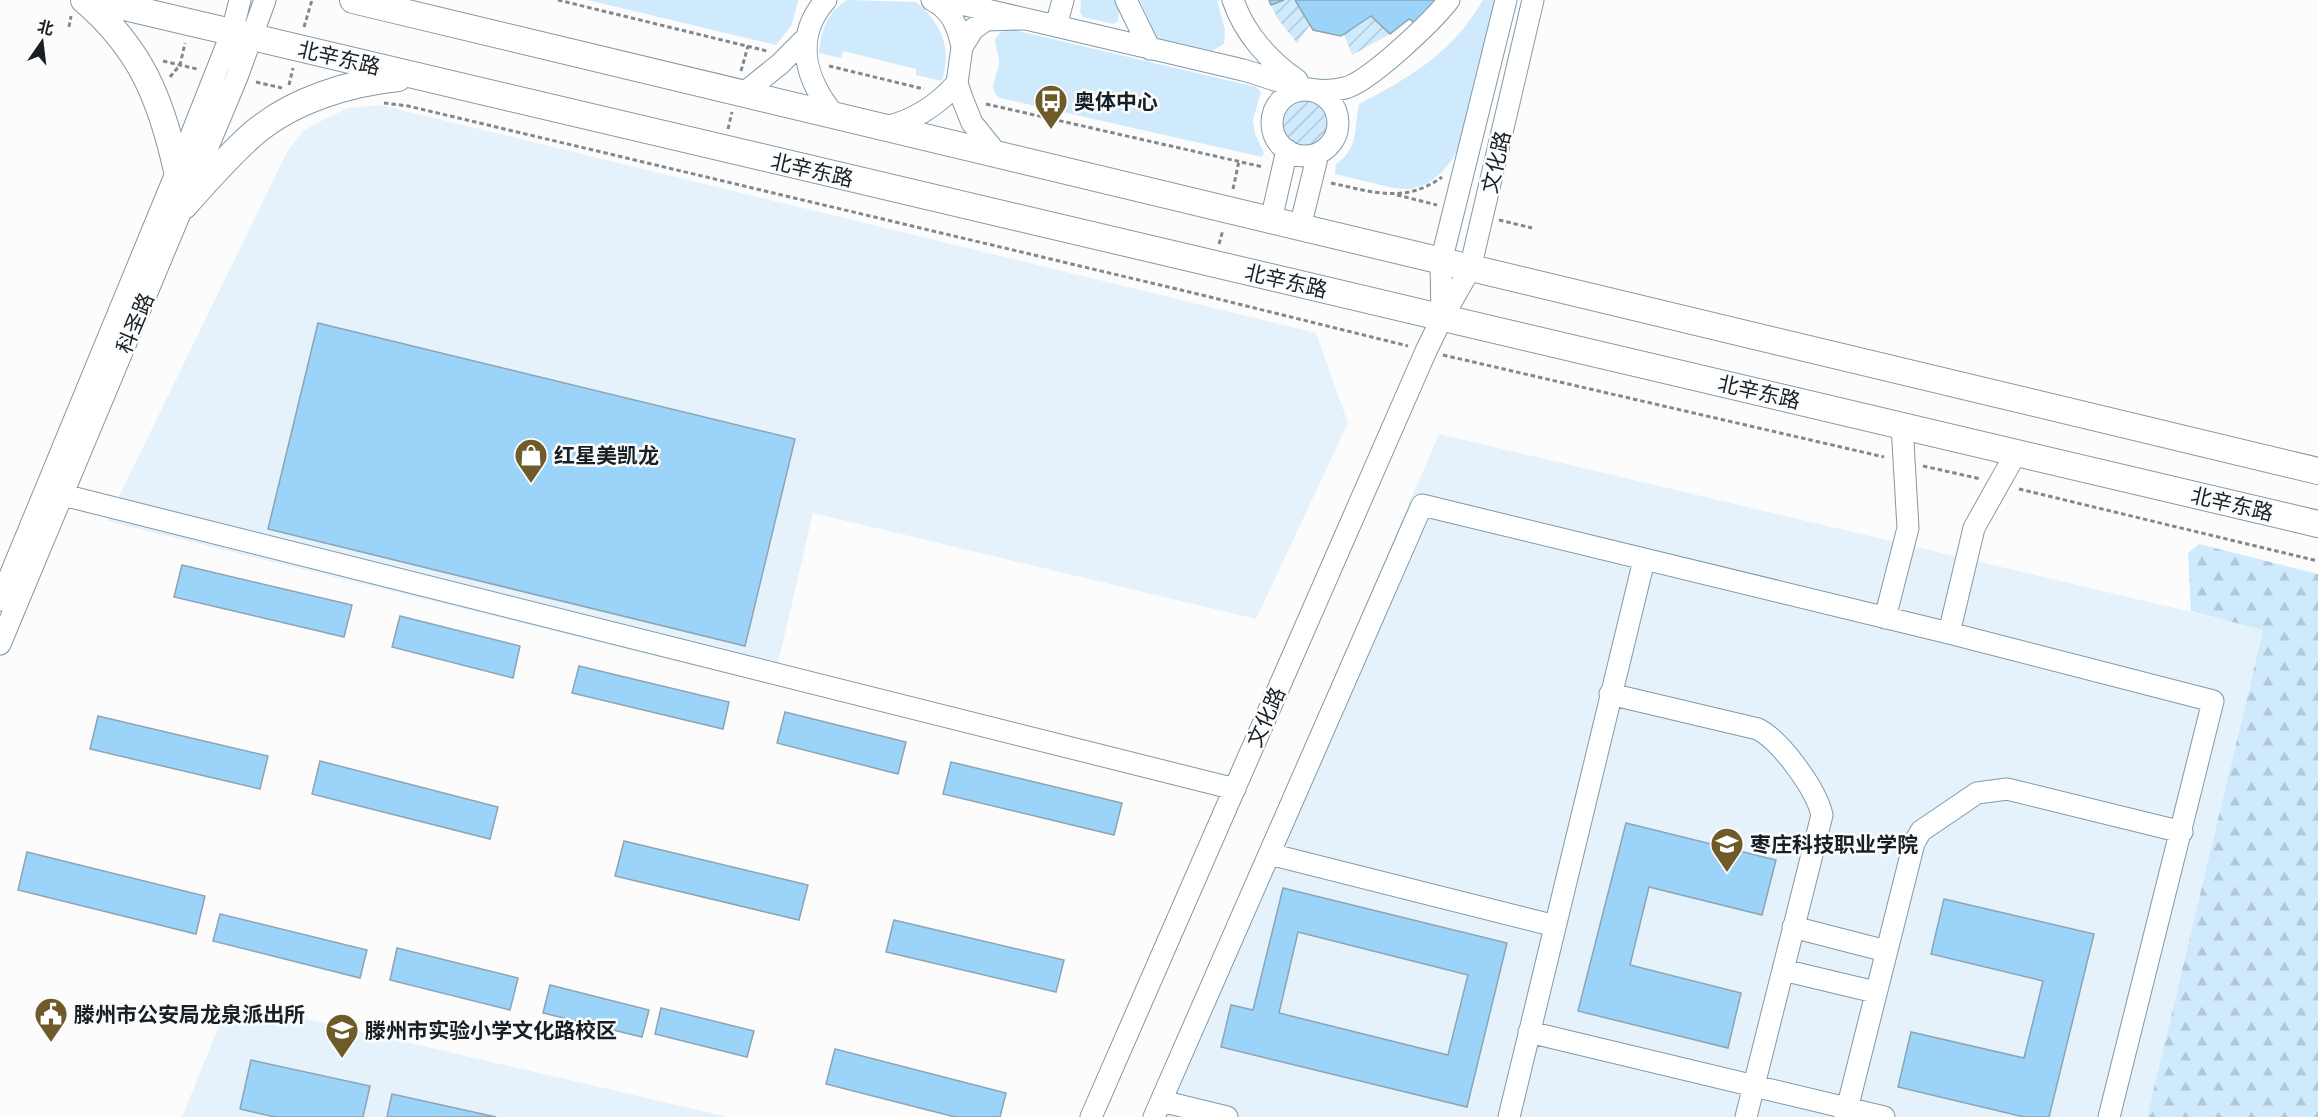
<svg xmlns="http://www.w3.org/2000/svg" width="2318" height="1117" viewBox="0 0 2318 1117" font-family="Cabin,'Noto Sans SC',sans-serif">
	<defs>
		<pattern id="forest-firs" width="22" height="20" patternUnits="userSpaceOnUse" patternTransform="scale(1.5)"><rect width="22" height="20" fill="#cfeafc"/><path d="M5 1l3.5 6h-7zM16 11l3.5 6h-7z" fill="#b1c8d8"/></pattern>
		<pattern id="garden-furrows" width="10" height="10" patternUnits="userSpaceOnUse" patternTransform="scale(1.5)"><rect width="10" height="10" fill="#cfeafc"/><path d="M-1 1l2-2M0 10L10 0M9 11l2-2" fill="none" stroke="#b1c8d8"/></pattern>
	</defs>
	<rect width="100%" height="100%" fill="#fcfcfc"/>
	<path fill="#e5f2fb" d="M381 105 1316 333 1348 423 1256 619 813 513 773 685 107 521 288 150 305 130 325 119 348 108Z
		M1439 434 2263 629 2147 1117H1145Z
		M229 1001 728 1117H182Z"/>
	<path fill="#cfeafc" d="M588 0H798V2L791 26 776 45Z
		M847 0 916 2C942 24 952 48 942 81L916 75V69L843 51 841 58 819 53C821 30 828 12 847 0Z
		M1081 0H1116L1119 8 1118 21 1113 24 1083 17 1080 12Z
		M1140 0H1217L1225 30 1224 44 1212 51 1157 38Z
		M1483 0H1496L1463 138 1452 160 1442 172 1427 184 1410 189 1393 188 1335 174 1336 164C1359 149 1354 127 1359 104 1412 76 1452 53 1483 0Z
		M1005 28 1256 87 1261 92 1253 120 1255 134 1264 153 1262 157 1000 98C986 89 998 76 999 63 999 55 995 47 995 39Z"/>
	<path fill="url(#forest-firs)" d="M2199 544 2318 574V1117H2147L2263 630 2191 611 2188 553Z"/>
	<path fill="url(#garden-furrows)" d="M1284 0H1295L1310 25 1297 43 1277 18 1271 5Z
		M1371 16 1390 34 1352 55 1344 34Z
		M1281 123a25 25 0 1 1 50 0a25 25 0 1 1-50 0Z"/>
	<path fill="#9bd4f8" stroke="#8ca4b4" stroke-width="1.5" fill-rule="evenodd" d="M1269 0H1284L1271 5Z
		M1295 0H1438L1423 29 1409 19 1390 34 1371 16 1341 36 1313 30Z
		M318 323 795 439 745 646 268 529Z
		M182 565 352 605 344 637 174 597Z
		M400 616 520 646 513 678 392 647Z
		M579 666 729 702 723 729 572 693Z
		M785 712 906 742 898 774 777 743Z
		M98 716 268 756 260 789 90 749Z
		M320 761 498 807 490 839 312 794Z
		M951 762 1122 803 1114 835 943 794Z
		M1626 823 1776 860 1762 915 1649 887 1630 965 1741 993 1728 1048 1578 1011Z
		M624 841 808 885 799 920 615 876Z
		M27 852 205 896 196 934 18 890Z
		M1283 888 1507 943 1467 1107 1221 1047 1231 1005 1253 1010ZM1298 932 1468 975 1448 1055 1279 1013Z
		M1944 899 2094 934 2049 1117H2024L1898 1087 1911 1032 2024 1058 2043 981 1931 954Z
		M220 914 367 950 360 978 213 941Z
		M894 920 1064 960 1056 992 886 952Z
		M397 948 518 978 510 1010 390 980Z
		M550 985 649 1010 642 1037 543 1013Z
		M661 1008 754 1031 747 1057 655 1034Z
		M835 1049 1006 1093 1000 1117H955L826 1084Z
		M251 1060 370 1086 363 1117H275L240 1109Z
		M392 1094 496 1117H387Z"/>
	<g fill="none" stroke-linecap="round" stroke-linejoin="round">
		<defs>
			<path id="minor" d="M826 0C793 37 805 79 834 115
				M932 0C952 10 958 27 962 47
				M944 0 1056 26 1063 0
				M1126 0 1150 49
				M1233 0C1244 33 1269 61 1297 80
				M1056 26C1118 41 1181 55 1243 70 1277 79 1310 97 1345 88 1369 82 1433 21 1449 0
				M1272 123a33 33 0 1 1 66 0a33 33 0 1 1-66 0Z
				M744 93 780 64 804 40
				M886 127C915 120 937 106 957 83
				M997 154 972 123 962 98 957 83 962 47 973 29 986 20 1022 19
				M1271 220 1287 150
				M1300 227 1318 154
				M1442 317 1441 262 1506 0
				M63 495 1235 789
				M0 600 177 171 232 32 240 0
				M1885 618 1908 528 1902 425
				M1949 633 1974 528 2016 453
				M0 644 237 77 265 0
				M1610 694 1758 729C1781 741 1816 789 1822 815L1746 1117
				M1269 854 1555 926
				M1793 927 1886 951
				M1783 970 1875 992
				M1529 1032 1884 1117
				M1161 1101 1227 1117
				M1091 1117 1426 351 1442 318 1470 269 1533 0
				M1154 1117 1422 505 1949 633 2213 701 2109 1117
				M1509 1117 1644 560
				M1845 1117 1914 843 1921 831 1977 793 2007 789 2182 832"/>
			<path id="major" d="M84 0C141 49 161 99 177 171
				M95 0 2318 524
				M353 0 2318 471
				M184 206C206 181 229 155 254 133 293 100 349 83 398 78"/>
		</defs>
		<use href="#minor" stroke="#8199a9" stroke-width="23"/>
		<use href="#major" stroke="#8199a9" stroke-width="28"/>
		<path stroke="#84888c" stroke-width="3" stroke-dasharray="4.5 3" stroke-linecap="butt" d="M558 0 767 51
			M69 27 71 16
			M304 27 312 0
			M163 61 197 69
			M829 66 924 89
			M741 71 748 46
			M170 77 180 65 185 43
			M256 82 282 88
			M289 85 293 68
			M384 103 408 106 1206 296 1408 346
			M986 104 1263 167
			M728 129 732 112
			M1331 183C1373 192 1405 204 1442 177
			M1233 189 1239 161
			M1397 195 1437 205
			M1499 220 1532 228
			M1219 244 1223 230
			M1443 355 1884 457
			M1923 466 1981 479
			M2019 489 2318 561"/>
		<use href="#minor" stroke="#fff" stroke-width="21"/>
		<use href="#major" stroke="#fff" stroke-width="26"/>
	</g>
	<defs>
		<symbol id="bus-pin" viewBox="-11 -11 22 30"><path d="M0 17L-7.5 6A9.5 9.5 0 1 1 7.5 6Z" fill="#6f5b2a" stroke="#fcfcfc"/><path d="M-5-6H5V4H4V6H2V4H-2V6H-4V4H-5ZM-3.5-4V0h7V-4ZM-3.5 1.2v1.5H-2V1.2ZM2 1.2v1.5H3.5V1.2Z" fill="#fff"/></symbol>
		<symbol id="shop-pin" viewBox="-11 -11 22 30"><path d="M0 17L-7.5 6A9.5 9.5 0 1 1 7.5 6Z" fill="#6f5b2a" stroke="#fcfcfc"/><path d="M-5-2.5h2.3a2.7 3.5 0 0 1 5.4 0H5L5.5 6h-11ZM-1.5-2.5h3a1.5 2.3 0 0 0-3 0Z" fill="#fff"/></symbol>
		<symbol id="university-pin" viewBox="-11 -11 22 30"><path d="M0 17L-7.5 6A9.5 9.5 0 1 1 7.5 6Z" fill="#6f5b2a" stroke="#fcfcfc"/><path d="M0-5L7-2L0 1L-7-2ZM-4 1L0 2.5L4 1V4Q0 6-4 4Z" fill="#fff"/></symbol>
		<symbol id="civic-pin" viewBox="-11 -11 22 30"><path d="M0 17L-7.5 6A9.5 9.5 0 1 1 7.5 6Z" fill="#6f5b2a" stroke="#fcfcfc"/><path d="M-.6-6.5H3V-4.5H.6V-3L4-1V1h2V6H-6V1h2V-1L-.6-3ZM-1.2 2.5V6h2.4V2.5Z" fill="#fff"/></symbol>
		<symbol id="school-pin" viewBox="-11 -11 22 30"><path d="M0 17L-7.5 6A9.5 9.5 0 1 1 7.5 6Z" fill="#6f5b2a" stroke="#fcfcfc"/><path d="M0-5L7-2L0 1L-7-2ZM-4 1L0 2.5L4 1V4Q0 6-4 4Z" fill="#fff"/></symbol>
	</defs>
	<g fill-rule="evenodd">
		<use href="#bus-pin" x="1032" y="82" width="38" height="52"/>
		<use href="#shop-pin" x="512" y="436" width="38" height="52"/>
		<use href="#university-pin" x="1708" y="825" width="38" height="52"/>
		<use href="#civic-pin" x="32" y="995" width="38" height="52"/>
		<use href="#school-pin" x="323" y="1011" width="38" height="52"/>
	</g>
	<g text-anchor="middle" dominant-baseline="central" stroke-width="5" stroke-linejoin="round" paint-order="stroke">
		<g font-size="21" fill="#172026" stroke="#fcfcfc">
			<text transform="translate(339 58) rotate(13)">北辛东路</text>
			<text transform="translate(1496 162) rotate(-77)">文化路</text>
			<text transform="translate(812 170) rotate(13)">北辛东路</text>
			<text transform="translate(1286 281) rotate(13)">北辛东路</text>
			<text transform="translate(135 323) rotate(-67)">科圣路</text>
			<text transform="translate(1759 392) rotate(13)">北辛东路</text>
			<text transform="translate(2232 504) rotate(13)">北辛东路</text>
			<text transform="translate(1266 717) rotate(-66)">文化路</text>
		</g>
		<g font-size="21" font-weight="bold" fill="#172026" stroke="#fcfcfc" text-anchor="start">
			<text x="1074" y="101">奥体中心</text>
			<text x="554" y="455">红星美凯龙</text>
			<text x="1750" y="844">枣庄科技职业学院</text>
			<text x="74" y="1014">滕州市公安局龙泉派出所</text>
			<text x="365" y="1030">滕州市实验小学文化路校区</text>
		</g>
	</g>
	<g transform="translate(42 42) rotate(14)" stroke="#fcfcfc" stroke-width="4.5" paint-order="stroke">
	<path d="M0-4.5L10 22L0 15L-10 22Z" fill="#172026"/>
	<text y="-9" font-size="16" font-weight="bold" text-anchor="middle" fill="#172026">北</text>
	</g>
</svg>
